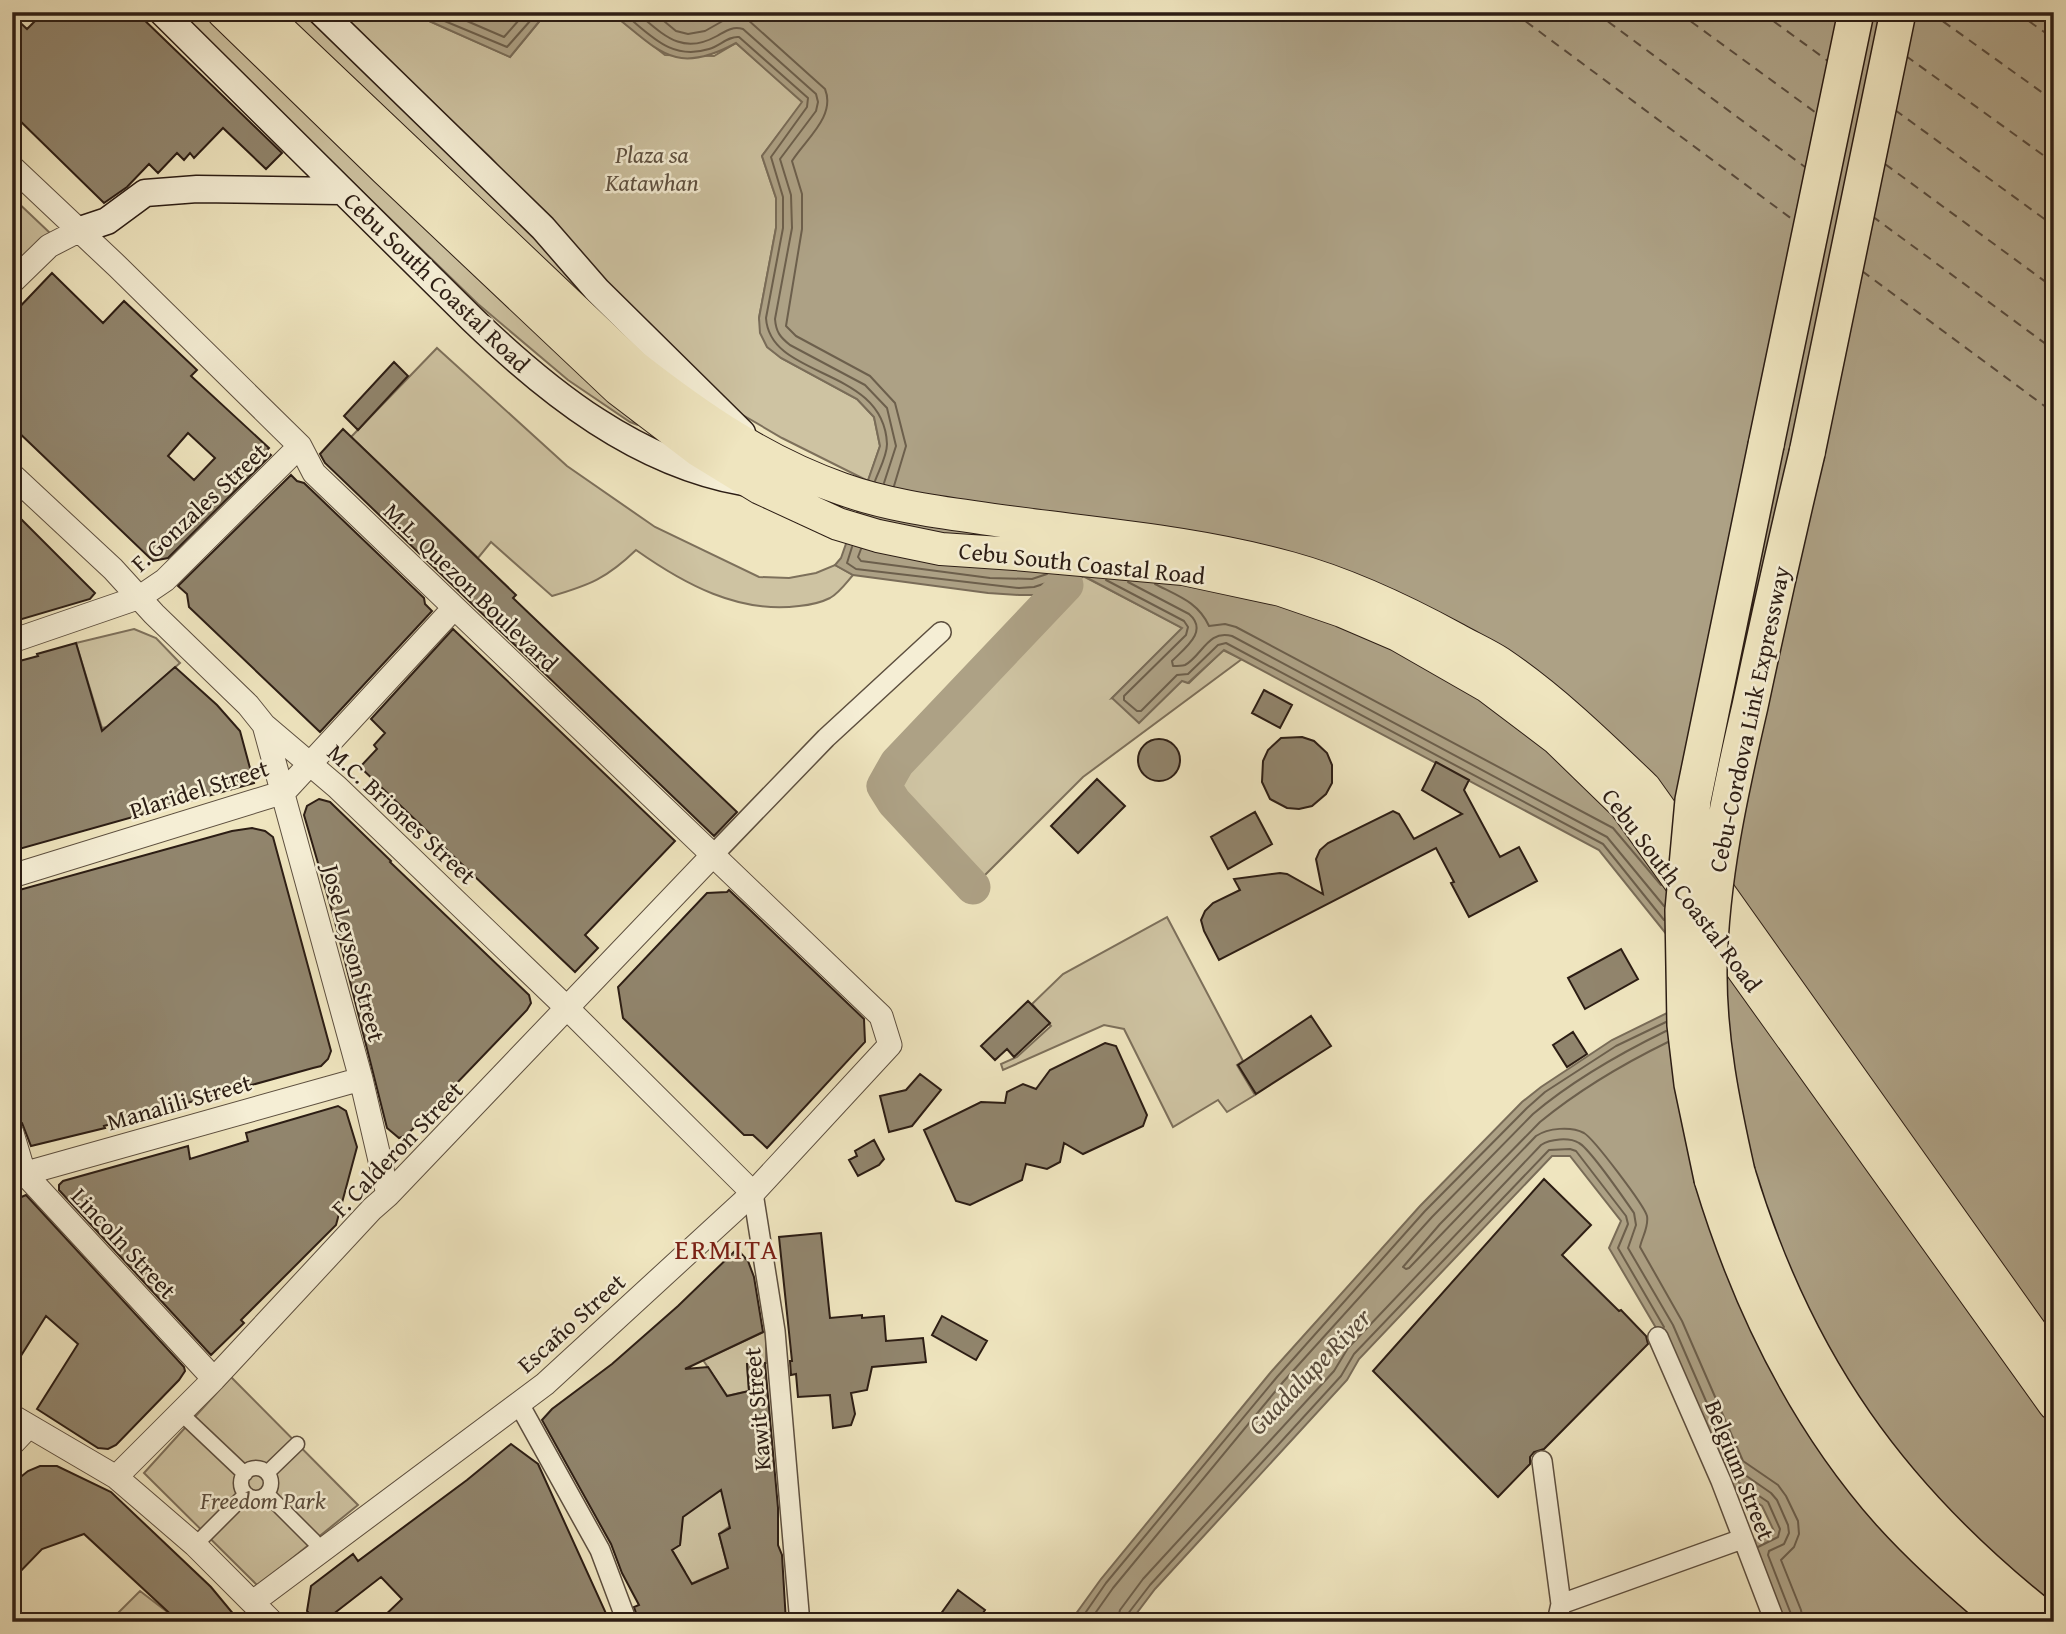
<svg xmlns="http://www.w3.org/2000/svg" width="2066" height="1634" viewBox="0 0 2066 1634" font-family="'Gentium Book Plus',serif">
	<rect width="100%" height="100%" fill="#efe5bf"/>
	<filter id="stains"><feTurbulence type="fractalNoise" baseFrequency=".00286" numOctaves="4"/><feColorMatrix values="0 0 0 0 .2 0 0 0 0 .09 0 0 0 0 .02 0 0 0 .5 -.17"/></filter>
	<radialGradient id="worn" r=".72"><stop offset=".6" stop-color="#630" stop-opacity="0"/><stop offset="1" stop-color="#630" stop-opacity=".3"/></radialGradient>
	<path fill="#cec3a2" stroke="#7d705b" stroke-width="2" d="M177 12H204L564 359 638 425 630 422 568 380 478 304Z
		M282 12H307L523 224 633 353Z
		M338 12H409L510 57 547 12H610L665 55 714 56 736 43 803 102 762 156 776 198V228L759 318 767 346 781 358 857 399 874 417 880 446 868 481 782 438 741 414 676 362 491 158Z
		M12 197 50 233 12 271Z
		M437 348 567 466 655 527 759 577 789 578 816 573 835 565 853 575C846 583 839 593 830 598 820 603 810 605 799 606 739 614 684 584 636 550 607 578 590 585 552 596L491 542 478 558 351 437Z
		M1083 576 1183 628 1112 698 1182 680 1189 683 1223 650 1242 659 1083 777 977 883 890 783Z
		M134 629 156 638 180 663 107 727 102 728 76 643Z
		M1167 917 1243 1061 1237 1065 1255 1095 1227 1112 1218 1100 1173 1127 1124 1029 1104 1025 1003 1070 1001 1064 1017 1057 1051 1026 1032 1004 1063 974Z
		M766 1331V1363L747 1365 749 1391 727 1396 703 1360Z
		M231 1377 358 1505 258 1586 144 1473Z
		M730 1488V1526L719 1534 728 1568 674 1591 685 1572 672 1550 680 1545 683 1507 703 1494Z
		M140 1591 179 1621 109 1622Z"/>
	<path fill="#ada185" stroke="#796c58" stroke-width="2" d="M409 12H547L510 57Z
		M610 12H2054V1622H1777L1746 1544 1774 1531 1762 1506 1723 1479 1659 1333 1609 1248 1621 1221 1570 1156H1552L1359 1359 1347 1380 1155 1589 1130 1622H1070L1101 1579 1271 1372 1420 1206 1522 1102 1541 1087 1612 1040 1712 991 1599 850 1224 650 1188 683 1182 681 1139 723 1112 698 1182 628 1084 576 1066 585 1035 595H1019L988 593 853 575 835 565 841 558 880 446 874 417 857 399 781 358 767 347 760 333 759 318 776 228V198L762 156 802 102 736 43C674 77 659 50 610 12Z"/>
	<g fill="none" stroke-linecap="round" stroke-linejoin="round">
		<path stroke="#6c5f4c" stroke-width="2" d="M423 12 507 47 538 12
			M446 12 504 37 526 12
			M622 12C650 34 670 61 709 49 720 46 728 36 739 37L808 98 807 107 771 157 783 197V228L766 318C770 380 884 366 887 444 887 456 879 470 875 481
			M636 12C663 34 681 56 717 36 726 31 732 26 743 29L816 94 818 102 816 111 780 159 791 195 792 228 775 319C776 332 780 337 790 345L865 385 887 408 896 446 884 483
			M653 12 676 31 688 34 705 31 728 18 747 19 825 89C836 116 806 139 792 161L802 194V229L786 326 796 336 870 376 895 403 906 446 894 486
			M852 547 847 563 856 569 1019 588 1034 587 1068 576
			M861 549 858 557 861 561 990 578 1032 579 1047 574
			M1106 580 1184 621 1188 627 1186 635 1124 696V700L1137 711H1141L1177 675 1188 674 1218 645 1226 643 1603 844 1664 920
			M1128 582 1189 614C1209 631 1185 648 1172 661L1173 666C1177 666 1181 666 1185 665 1202 656 1208 629 1232 636L1607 837 1664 906
			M1155 584C1178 596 1198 602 1209 626L1225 624 1236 627 1613 828 1661 885
			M1668 1042C1623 1064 1579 1090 1540 1122L1440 1224 1403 1267 1406 1269 1409 1268 1536 1136C1548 1128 1571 1126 1584 1133 1594 1139 1644 1205 1647 1216 1649 1227 1642 1237 1640 1247L1682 1321 1743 1461 1778 1485 1786 1496 1798 1521 1799 1534 1794 1547 1781 1560 1801 1610 1803 1622
			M1328 1350 1332 1354 1326 1365 1274 1421H1270L1269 1416Z
			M1731 1477 1768 1502 1780 1529 1778 1537 1758 1547
			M1079 1622 1106 1583 1277 1377 1425 1211 1527 1108 1545 1092 1616 1046 1666 1022
			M1089 1622 1113 1588 1283 1382 1432 1217 1533 1114C1573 1080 1619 1054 1666 1031
			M1117 1622 1120 1610 1143 1579 1334 1371 1348 1348 1541 1145C1550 1139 1569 1137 1579 1143 1590 1149 1625 1200 1634 1213L1636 1225 1628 1248 1673 1325 1735 1468 1771 1493 1777 1500 1788 1525 1789 1533 1784 1544 1769 1551 1768 1555 1791 1614 1792 1622
			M1125 1622 1127 1615 1150 1585 1341 1376 1354 1354 1549 1150 1570 1149 1576 1151 1626 1216 1628 1224 1618 1248 1664 1327"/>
		<path stroke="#ada185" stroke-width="35" d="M973 887 894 802 884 786 897 763 1066 585"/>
		<path stroke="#594b3c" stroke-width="2" stroke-dasharray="9 7" stroke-linecap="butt" d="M1513 12 1796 222
			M1595 12 1805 167
			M1678 12 1819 115
			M1761 12 1828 61
			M1930 12 2054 101
			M2016 12 2054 39
			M1906 56 2054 163
			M1895 110 2054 226
			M1885 164 2054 288
			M1872 216 2054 350
			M1862 271 2054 413"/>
	</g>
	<path fill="#91856d" stroke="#2c1d14" stroke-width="2" fill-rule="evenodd" d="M44 12H136L282 153 266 169 223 128 194 158 190 153 184 160 177 153 158 173 149 164 127 187 104 203 12 113V15L27 29Z
		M52 273 103 323 124 301 197 370 191 376 269 448 266 451 271 455 168 558 153 561 12 426V315ZM188 433 215 458 194 480 168 456Z
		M394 362 408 376 358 430 344 416Z
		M343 429 516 595 513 598 737 812 714 836 325 463 320 454Z
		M291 475 297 481 304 483 424 598 425 604 432 611 320 732 189 607 187 594 178 586Z
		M12 510 95 593 90 599 12 622Z
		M453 629 675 841 585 935 598 948 575 972 360 767 377 749 374 745 385 733 371 719Z
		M76 643 102 731 175 667 217 705 240 731 254 783 12 851V663L38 656 37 654Z
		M1264 690 1292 705 1280 728 1252 713Z
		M1302 737 1314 741 1327 753 1332 765V783L1326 794 1312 806 1299 809 1287 808 1270 799 1262 782 1263 761 1268 750 1281 738Z
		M1138 760a21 21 0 1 1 42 0a21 21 0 1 1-42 0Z
		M1436 762 1469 780 1464 790 1500 857 1519 847 1537 881 1469 917 1451 883 1454 882 1436 848 1219 960 1204 931 1201 920 1205 911 1213 903 1240 890 1234 879 1280 873 1287 874 1323 894 1316 859 1320 850 1328 843 1393 811 1399 814 1414 839 1462 814 1422 790Z
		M1097 779 1125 806 1078 853 1051 826Z
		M319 799 330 802 391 861 390 862 529 995 531 1003 527 1010 407 1135 399 1138 387 1128 334 918 304 815 307 806Z
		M1255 812 1272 844 1228 869 1211 837Z
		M252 828 265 831 273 837 331 1051 328 1059 321 1066 313 1068 104 1126 105 1128 31 1146 22 1123 12 1119V892L232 831Z
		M729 890 864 1019 865 1042 767 1148 753 1135H744L623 1018 618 987 707 893 727 892Z
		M1621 949 1638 979 1585 1009 1568 978Z
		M1028 1001 1050 1023 1014 1057 1007 1049 995 1060 981 1046Z
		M1311 1016 1331 1046 1256 1094 1238 1065Z
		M1573 1032 1587 1054 1567 1067 1553 1045Z
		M1105 1043 1116 1046 1147 1115 1143 1126 1083 1154 1064 1143 1060 1162 1047 1169 1026 1164 1022 1180 970 1205 956 1201 924 1130 981 1102 1005 1103 1007 1092 1023 1084 1036 1089 1050 1070Z
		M920 1074 941 1090 912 1126 889 1132 880 1096 906 1090Z
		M338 1106 346 1111 357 1147 336 1225 241 1320 244 1323 211 1355 59 1190V1185L63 1181 188 1146 190 1159 248 1141 246 1133Z
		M874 1140 884 1159 879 1165 858 1176 849 1160 857 1156 855 1151Z
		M1544 1179 1591 1225 1562 1255 1619 1311 1621 1310 1646 1336 1648 1344 1544 1449 1534 1452 1530 1457V1464L1498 1497 1373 1371Z
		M26 1195 184 1367 185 1371 179 1380 116 1445 108 1449 98 1448 37 1409 78 1344 46 1316 12 1370V1201Z
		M821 1233 830 1318 862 1315V1318L884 1316 886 1341 923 1338 926 1362 872 1367 867 1390 851 1393 855 1414 851 1425 833 1428 830 1395 798 1397 796 1374 791 1375 790 1361H792L779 1237Z
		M737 1249 748 1261 754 1277 763 1332 685 1369 708 1367 727 1396 749 1391 747 1364 765 1363 778 1508V1545L782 1555 786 1622H639L634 1607 639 1605 622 1573 611 1544 542 1420 552 1409 612 1364 678 1306ZM721 1490 730 1528 719 1534 728 1568 692 1584 672 1550 680 1545 683 1517Z
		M942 1316 987 1341 976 1360 932 1335Z
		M511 1444 538 1464 608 1618 612 1616 614 1622H378L402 1599 381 1577 323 1622H316L307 1611 311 1586 353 1554 358 1561 467 1480Z
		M40 1466H57L111 1492 211 1587 240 1622H179L84 1534 42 1549 12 1580V1484L28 1471Z
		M958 1590 985 1610 977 1622H935Z"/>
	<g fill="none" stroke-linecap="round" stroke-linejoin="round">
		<defs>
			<path id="pedestrian" d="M189 1421 245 1474
				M241 1483a15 15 0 1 1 30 0a15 15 0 1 1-30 0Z
				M267 1473 297 1444
				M267 1494 314 1541
				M195 1545 246 1494"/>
			<path id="minor" d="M713 855 826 738 941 632
				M753 1193 775 1331 799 1612 798 1622
				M1658 1337 1721 1481 1775 1622
				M519 1404 600 1550 627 1622
				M1542 1461 1561 1604 1557 1622
				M1561 1604 1742 1539"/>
			<path id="tertiary" d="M12 167 118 267 300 446 314 473 881 1016 890 1045 753 1193 545 1384 253 1602
				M12 282 49 246 80 230
				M12 475 113 569 154 614 248 705 264 725 337 787 568 1009 753 1193
				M12 641 140 597 165 580 300 446
				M264 725 361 1079 388 1195
				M12 876 284 792 454 608
				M12 1133 24 1173 214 1379
				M12 1177 361 1079
				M12 1416 116 1477 195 1545 272 1622
				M12 1444 29 1426
				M116 1477 214 1379 372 1209 388 1195 713 855"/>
			<path id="secondary" d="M162 12 473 320C549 393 637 463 743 482
				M321 12 543 228 597 290 742 433
				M80 230 107 221 145 193 197 189 341 191"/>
			<path id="trunk" d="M223 12 386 170 618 389 698 450 760 488 838 524 878 536 941 549 1015 554 1183 569 1281 590 1342 611 1398 635 1487 686 1557 739 1625 805 2054 1404
				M261 12 634 366C698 416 764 462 842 489 884 504 930 511 974 517 1079 533 1187 539 1290 568 1348 584 1403 610 1456 639 1470 647 1486 654 1500 663 1553 699 1599 744 1645 788L2054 1364"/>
			<path id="motorway" d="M1766 445 1856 12
				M1807 453 1898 12
				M1737 1172C1795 1364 1890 1498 2048 1622
				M1712 1179C1749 1301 1805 1417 1890 1513 1926 1553 1966 1588 2007 1622"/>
		</defs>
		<use href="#pedestrian" stroke="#5d4f3f" stroke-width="17"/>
		<use href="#minor" stroke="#5d4f3f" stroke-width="22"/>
		<use href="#tertiary" stroke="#5d4f3f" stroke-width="25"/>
		<use href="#secondary" stroke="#2c1d14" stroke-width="29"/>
		<use href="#trunk" stroke="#2c1d14" stroke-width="34"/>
		<use href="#motorway" stroke="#2c1d14" stroke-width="38"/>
		<use href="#pedestrian" stroke="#f5eed5" stroke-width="14"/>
		<use href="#minor" stroke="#f5eed5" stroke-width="19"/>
		<use href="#tertiary" stroke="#f5eed5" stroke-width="23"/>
		<use href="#secondary" stroke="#f5eed5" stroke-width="26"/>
		<use href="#trunk" stroke="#efe5bf" stroke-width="32"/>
		<use href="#motorway" stroke="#efe5bf" stroke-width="35"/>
		<defs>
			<path id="motorway-bridge" d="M1737 1172C1722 1105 1708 1037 1709 967 1711 878 1730 792 1750 706 1768 621 1787 537 1807 453
				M1712 1179 1692 1084 1685 1025 1683 910 1693 800 1766 445"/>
		</defs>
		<use href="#motorway-bridge" stroke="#2c1d14" stroke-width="38" stroke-linecap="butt"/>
		<use href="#motorway-bridge" stroke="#efe5bf" stroke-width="35"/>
	</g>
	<g text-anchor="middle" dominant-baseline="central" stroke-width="5" stroke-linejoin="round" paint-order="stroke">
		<g font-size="24" font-style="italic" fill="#5d4f3f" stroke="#f5eed5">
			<text x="652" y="154">Plaza sa<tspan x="652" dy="28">Katawhan</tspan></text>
			<text x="263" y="1500">Freedom Park</text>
		</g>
		<g font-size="24" fill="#2c1d14" stroke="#f5eed5">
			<text transform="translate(437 282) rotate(44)">Cebu South Coastal Road</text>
			<text transform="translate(199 507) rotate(-43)">F. Gonzales Street</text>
			<text transform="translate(1082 563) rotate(6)">Cebu South Coastal Road</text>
			<text transform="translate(471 587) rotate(44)">M.L. Quezon Boulevard</text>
			<text transform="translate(1749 719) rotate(-78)">Cebu-Cordova Link Expressway</text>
			<text transform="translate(199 789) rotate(-18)">Plaridel Street</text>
			<text transform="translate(402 814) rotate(43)">M.C. Briones Street</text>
			<text transform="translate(1682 890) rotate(53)">Cebu South Coastal Road</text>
			<text transform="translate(354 953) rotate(75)">Jose Leyson Street</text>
			<text transform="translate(179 1102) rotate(-16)">Manalili Street</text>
			<text transform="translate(397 1149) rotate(-46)">F. Calderon Street</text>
			<text transform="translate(124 1243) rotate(47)">Lincoln Street</text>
			<text transform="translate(571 1323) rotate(-42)">Escaño Street</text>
			<text transform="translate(757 1409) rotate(-95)">Kawit Street</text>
			<text transform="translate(1740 1470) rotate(68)">Belgium Street</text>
		</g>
		<g font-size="26" font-style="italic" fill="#594b3c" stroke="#f5eed5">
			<text transform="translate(1309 1371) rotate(-46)">Guadalupe River</text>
		</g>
		<g font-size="28" letter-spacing="2" fill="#7a1f14" stroke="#f5eed5">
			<text x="727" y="1248">ERMITA</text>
		</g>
	</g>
	<rect width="2066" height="1634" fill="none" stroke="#efe5bf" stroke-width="42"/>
	<rect x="14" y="14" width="2038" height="1606" fill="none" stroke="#2c1d14" stroke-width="3.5"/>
	<rect x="21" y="21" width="2024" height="1592" fill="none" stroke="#2c1d14" stroke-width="2"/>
	<rect width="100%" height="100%" filter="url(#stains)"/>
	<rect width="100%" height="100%" fill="url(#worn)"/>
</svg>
